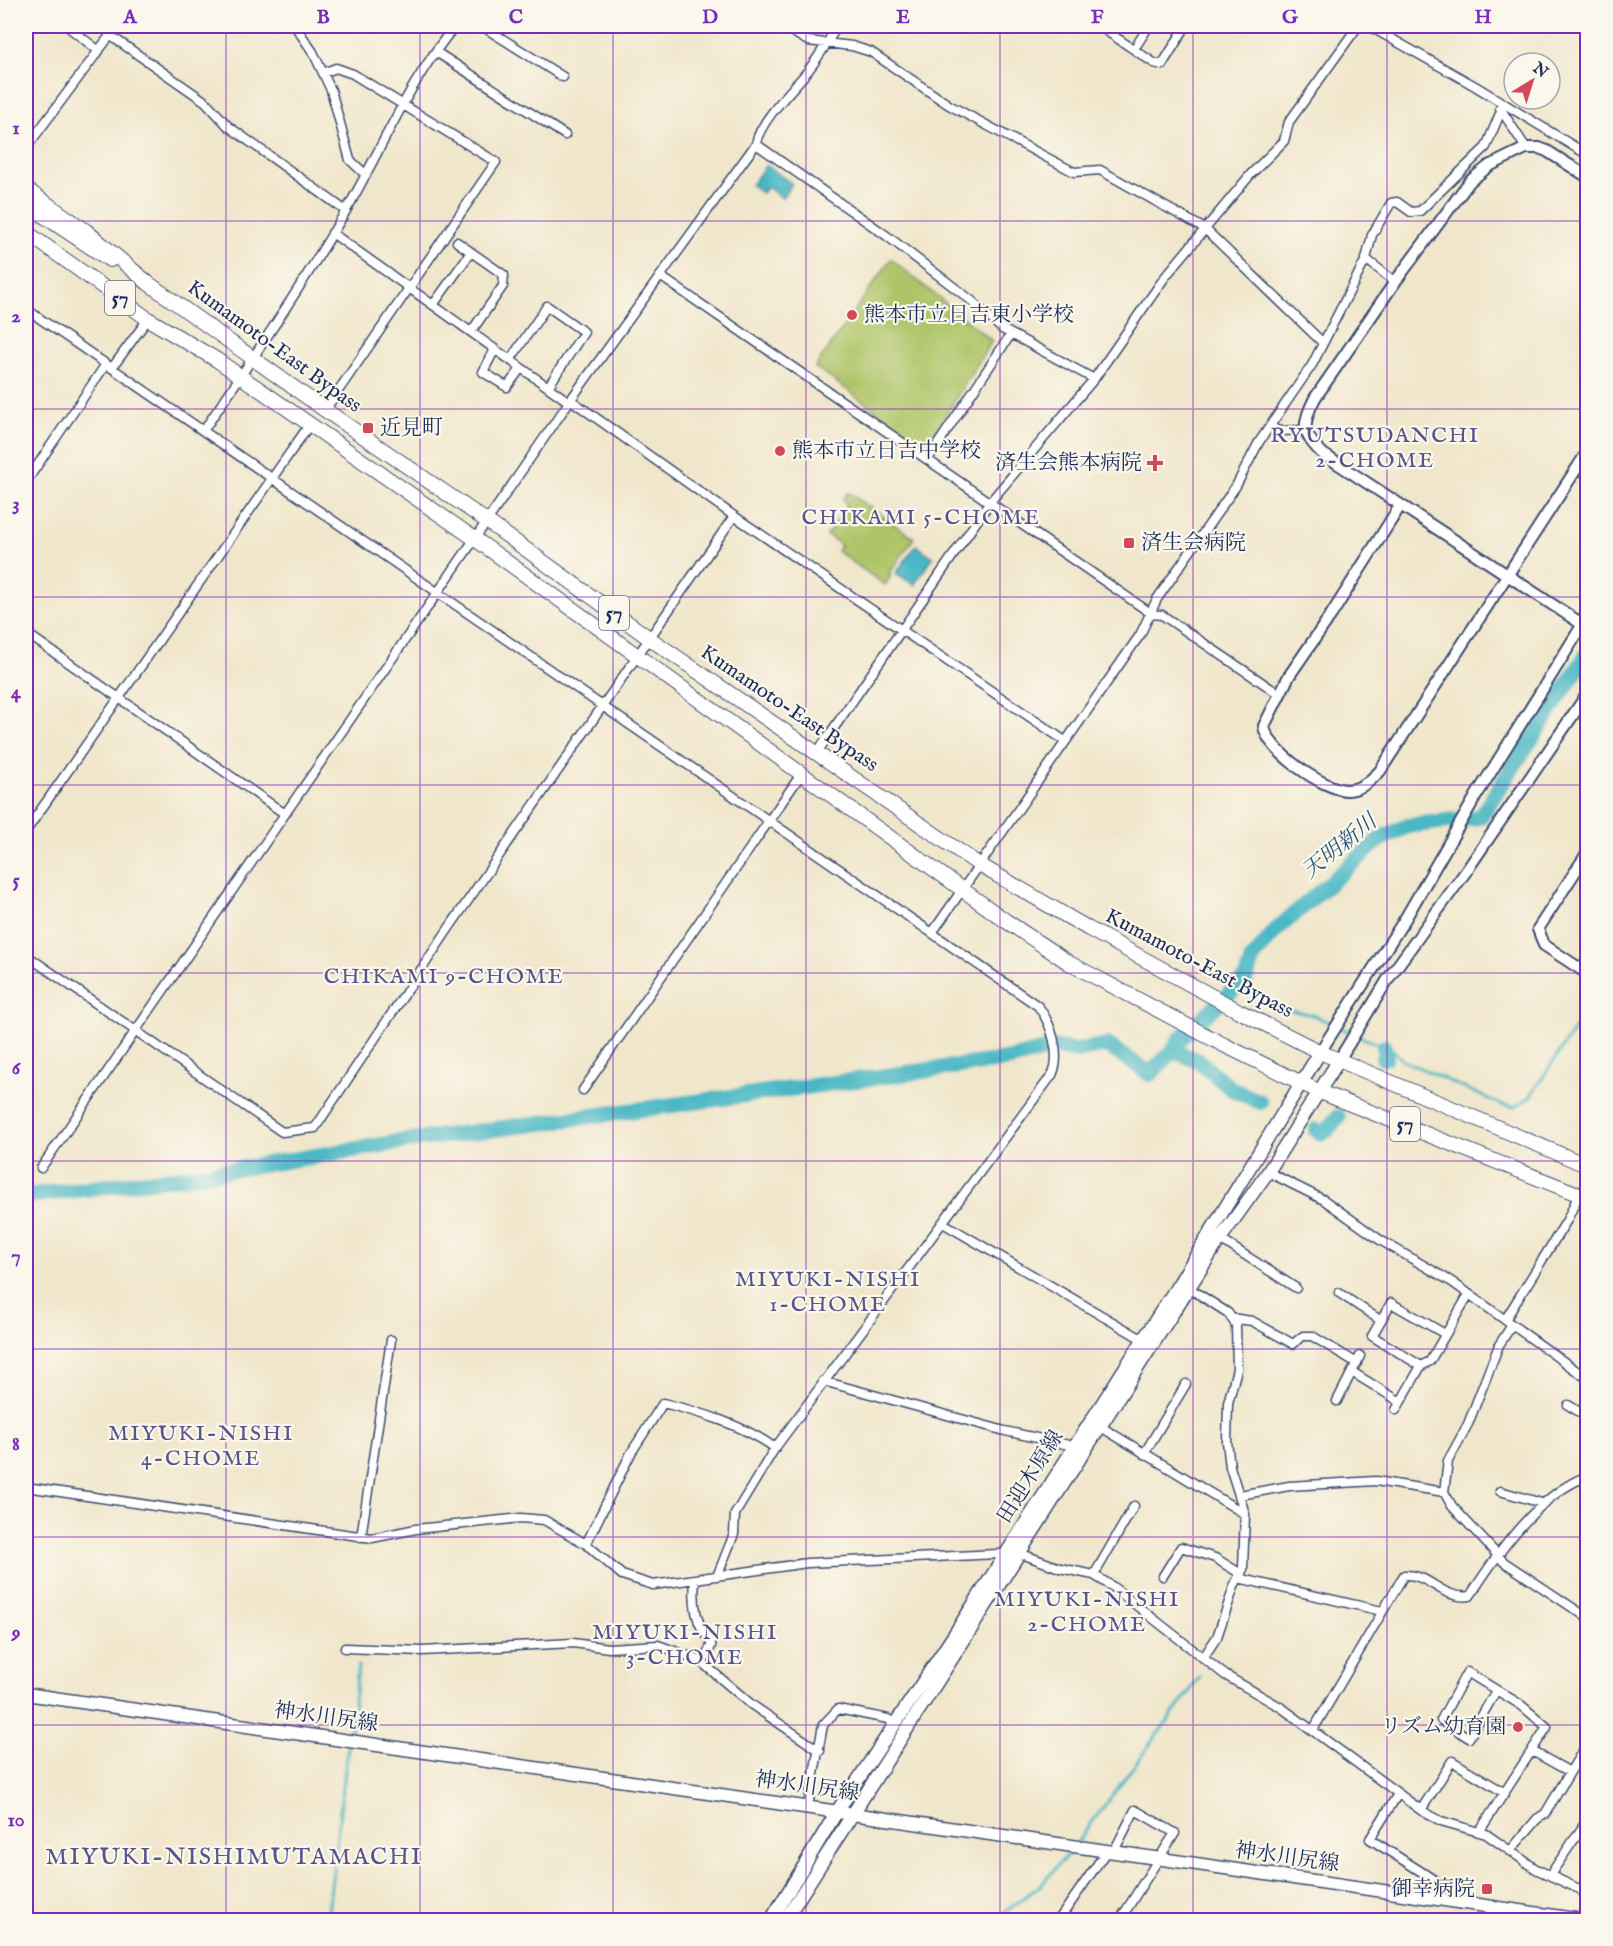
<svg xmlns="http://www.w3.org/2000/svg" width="1613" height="1946" viewBox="0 0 1613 1946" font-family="'IM FELL English','Noto Serif JP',serif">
	<rect width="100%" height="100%" fill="#fbf7ec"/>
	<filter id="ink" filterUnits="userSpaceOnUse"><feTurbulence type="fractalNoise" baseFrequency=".0167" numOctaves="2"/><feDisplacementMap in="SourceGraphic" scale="12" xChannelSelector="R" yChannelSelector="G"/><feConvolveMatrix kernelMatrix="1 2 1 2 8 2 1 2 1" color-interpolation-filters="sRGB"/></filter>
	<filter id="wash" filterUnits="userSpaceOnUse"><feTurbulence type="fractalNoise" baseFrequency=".008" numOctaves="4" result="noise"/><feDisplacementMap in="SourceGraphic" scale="24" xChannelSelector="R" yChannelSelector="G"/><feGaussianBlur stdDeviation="1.35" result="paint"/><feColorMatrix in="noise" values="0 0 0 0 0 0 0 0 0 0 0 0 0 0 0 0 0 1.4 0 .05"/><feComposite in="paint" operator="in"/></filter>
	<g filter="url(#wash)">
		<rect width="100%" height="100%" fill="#f0e6cb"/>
		<path fill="#afc468" stroke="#657a63" stroke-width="1.5" d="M891 259 992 341 926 446 815 367Z
			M848 492 914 538 889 574 891 576 885 585 837 551 841 545 827 535 847 506 843 499Z"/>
		<path fill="#4ab7c4" stroke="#327391" stroke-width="1.5" d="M766 165 792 184 782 198 767 187 762 193 751 185Z
			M916 545 933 557 914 585 896 573Z"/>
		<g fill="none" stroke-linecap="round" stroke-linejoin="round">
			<path stroke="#4ab7c4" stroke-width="3" d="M1238 985 1285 1009 1313 1015 1352 1033
				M1358 1036 1393 1050 1402 1060 1502 1105 1515 1107 1530 1097 1588 1008
				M350 1739 358 1666
				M1076 1844 1200 1677
				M327 1920 348 1745
				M994 1920 1041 1885 1072 1849"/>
			<path stroke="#4ab7c4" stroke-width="16" d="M1173 1051 1180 1039 1246 978 1252 959 1276 930 1379 840 1407 826 1480 817 1588 653
				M1383 1058 1386 1057 1384 1047
				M1316 1130 1321 1133 1326 1131 1338 1117
				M26 1196 206 1174 400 1142 1011 1059 1055 1047 1076 1051 1107 1045 1150 1074 1173 1051 1199 1061 1230 1088 1260 1102"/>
		</g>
	</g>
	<g filter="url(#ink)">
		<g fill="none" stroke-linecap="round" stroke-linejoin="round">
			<defs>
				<path id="minor" d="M67 26 99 51
					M295 26 313 52 331 90 350 160 366 175
					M482 26 563 77
					M783 26 808 41 852 46 871 52 949 105 1042 155 1074 172 1100 170 1205 229 1323 343
					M1099 26 1154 63 1162 65 1186 26
					M1369 26 1475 86 1588 155
					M111 36 206 102 228 126 346 211
					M1134 49 1149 26
					M436 52 565 135
					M323 73 336 68 353 74 496 162 325 410
					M1500 108 1526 148
					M756 144 887 236 972 301 1002 329 1094 379
					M26 148 117 26
					M332 233 569 402
					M457 242 471 252
					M1366 259 1395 282
					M660 276 1152 614 1162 615 1279 694
					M433 305 471 252 504 275 503 286 471 332
					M26 309 1038 1006C1051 1023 1062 1055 1052 1075L775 1448 735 1514 734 1534 718 1574
					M495 349 483 372 507 387 521 368
					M510 360 547 306 584 332 548 387
					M112 368 148 319
					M571 400 734 516 1065 741
					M1270 426 1278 431 1305 430
					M203 431C255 356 306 280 351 202 384 143 412 77 455 26
					M928 459 1011 334
					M26 482 106 364
					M26 633 285 814
					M816 754 990 502 1094 379 1165 277 1251 174 1284 141 1289 122 1358 26
					M26 831 310 424
					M932 933 1140 635 1157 599 1236 486 1259 442 1312 365 1366 259 1372 235 1391 203 1397 202 1411 212 1420 211 1486 147 1501 111
					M26 955 282 1132 315 1128 449 928 734 516
					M583 1090 802 773
					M41 1168 569 402 756 144C759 122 792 90 807 72 818 58 828 42 837 26
					M1268 1172 1324 1200 1380 1240 1452 1282 1588 1379
					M943 1223 1147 1342
					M1220 1239 1296 1288
					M1186 1286 1228 1313 1236 1325 1237 1369 1228 1403 1227 1442 1230 1467 1245 1514 1243 1569 1235 1584 1217 1637 1203 1658
					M1339 1293 1380 1320
					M1231 1318 1252 1321 1293 1344 1303 1336H1312L1357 1363
					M1505 1320 1567 1220 1579 1194
					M1512 1325 1499 1345 1468 1424 1448 1461 1444 1492 1452 1506 1504 1562 1588 1618
					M1421 1366 1372 1336 1391 1303 1445 1334
					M1352 1372 1399 1401
					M823 1381 1005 1431 1078 1447
					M1337 1401 1360 1356
					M1568 1405 1588 1417
					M1396 1410 1421 1366 1430 1361 1469 1294
					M1096 1424 1245 1514
					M1144 1454 1186 1384
					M26 1487 372 1538 416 1529 521 1518 544 1520 586 1544 622 1575 653 1585 807 1563 1019 1553 1060 1568 1094 1575 1113 1587 1225 1675 1282 1708 1422 1811 1441 1821 1486 1834 1536 1869 1579 1889 1588 1897
					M1500 1491 1545 1504
					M1240 1495 1289 1486 1376 1481 1444 1492
					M361 1537 391 1340
					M586 1544 631 1453 663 1403C699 1412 744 1425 775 1448
					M1094 1575 1134 1506
					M1163 1576 1181 1547 1215 1558 1241 1574
					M1238 1578 1382 1611
					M695 1581C693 1600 695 1627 711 1640V1646L703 1663
					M345 1648 422 1651 573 1643 609 1648 658 1645 699 1660 752 1705 820 1751
					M1313 1730 1404 1575C1429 1573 1442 1600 1470 1596 1497 1554 1539 1493 1588 1476
					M1532 1751 1570 1772
					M1398 1794 1370 1839 1439 1883 1434 1892
					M808 1806 823 1725 838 1709 888 1719 895 1724
					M1421 1810 1452 1761 1505 1793
					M1479 1832 1547 1727 1521 1705 1467 1672 1441 1720 1469 1738 1496 1691
					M1511 1850 1537 1819 1545 1814 1588 1742
					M1113 1853 1135 1810 1175 1833 1120 1920
					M1550 1875 1588 1819
					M1064 1920 1060 1918 1106 1852"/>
				<path id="tertiary" d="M1588 177 1547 151 1539 148H1526L1489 166 1470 181 1395 282 1315 398C1302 423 1301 434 1323 454L1588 628
					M1400 506 1331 615 1289 676 1264 726C1266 750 1325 791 1348 790 1362 789 1371 780 1380 771L1588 451
					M1588 852 1538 929 1544 945 1588 974
					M1320 1052 1405 919 1476 796 1588 616
					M1339 1060 1388 979 1467 870 1588 693"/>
				<path id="secondary" d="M26 1694 1582 1920
					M771 1920 838 1810 954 1635 1180 1282 1320 1052
					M785 1920 1220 1239 1268 1172 1339 1060"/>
				<path id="trunk" d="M26 189 86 231 148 283 325 410 488 522 649 638 978 864 1089 929 1239 1011 1320 1052 1588 1166
					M26 204 110 260
					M26 232 148 319 217 360 475 539 1006 921 1069 963 1224 1045 1320 1092 1588 1198"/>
			</defs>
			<use href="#minor" stroke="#3b4a6e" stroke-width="11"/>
			<use href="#tertiary" stroke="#3b4a6e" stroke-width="14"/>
			<use href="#secondary" stroke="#3b4a6e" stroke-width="15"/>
			<use href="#trunk" stroke="#3b4a6e" stroke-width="16"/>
			<use href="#minor" stroke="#fff" stroke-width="8"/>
			<use href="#tertiary" stroke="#fff" stroke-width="10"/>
			<use href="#secondary" stroke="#fff" stroke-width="12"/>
			<use href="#trunk" stroke="#fff" stroke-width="14"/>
		</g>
	</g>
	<path fill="none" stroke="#7b2cbf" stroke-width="1.5" stroke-opacity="0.55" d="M226 26V1920M420 26V1920M613 26V1920M806 26V1920M1000 26V1920M1193 26V1920M1387 26V1920M26 221H1588M26 409H1588M26 597H1588M26 785H1588M26 973H1588M26 1161H1588M26 1349H1588M26 1537H1588M26 1725H1588"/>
	<g fill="#d1495b" stroke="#fbf7ec" stroke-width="2">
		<circle cx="852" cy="315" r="6"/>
		<rect x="362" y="422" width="12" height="12" rx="3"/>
		<circle cx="780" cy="451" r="6"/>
		<path d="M1152 454h6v6h6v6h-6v6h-6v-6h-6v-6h6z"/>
		<rect x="1123" y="537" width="12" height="12" rx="3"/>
		<circle cx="1518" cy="1727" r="6"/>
		<rect x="1481" y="1883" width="12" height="12" rx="3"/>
	</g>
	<g text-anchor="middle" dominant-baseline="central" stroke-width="4.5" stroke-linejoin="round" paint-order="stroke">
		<g fill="#fbf7ec" stroke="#5e6b89" stroke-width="1.5">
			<rect x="105" y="281" width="30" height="34" rx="4.5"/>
			<rect x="599" y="596" width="30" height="34" rx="4.5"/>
			<rect x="1390" y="1107" width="30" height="34" rx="4.5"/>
		</g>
		<g font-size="20" font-weight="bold" fill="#1b2f5e">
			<text x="120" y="298">57</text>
			<text x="614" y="613">57</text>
			<text x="1405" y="1124">57</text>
		</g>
		<g font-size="21" fill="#1b2f5e" stroke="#fbf7ec" text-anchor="start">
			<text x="864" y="315">熊本市立日吉東小学校</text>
			<text x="380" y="428">近見町</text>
			<text x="792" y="451">熊本市立日吉中学校</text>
			<text x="1142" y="463" text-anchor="end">済生会熊本病院</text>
			<text x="1141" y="543">済生会病院</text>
			<text x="1506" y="1727" text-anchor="end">リズム幼育園</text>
			<text x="1475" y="1889" text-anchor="end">御幸病院</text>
		</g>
		<g font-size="21" fill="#1b2f5e" stroke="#fbf7ec">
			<text transform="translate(274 347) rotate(36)">Kumamoto-East Bypass</text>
			<text transform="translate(789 709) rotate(34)">Kumamoto-East Bypass</text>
			<text transform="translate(1199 964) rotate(28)">Kumamoto-East Bypass</text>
			<text transform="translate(1031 1477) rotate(-58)">田迎木原線</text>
			<text transform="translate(326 1718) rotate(8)">神水川尻線</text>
			<text transform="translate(807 1787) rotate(8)">神水川尻線</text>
			<text transform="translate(1287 1858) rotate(8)">神水川尻線</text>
		</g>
		<g font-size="22" letter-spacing="1.5" fill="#55548c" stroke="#fbf7ec">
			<text x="1375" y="436">RYUTSUDANCHI<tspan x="1375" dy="25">2-CHOME</tspan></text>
			<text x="921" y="518">CHIKAMI 5-CHOME</text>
			<text x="444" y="977">CHIKAMI 9-CHOME</text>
			<text x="828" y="1280">MIYUKI-NISHI<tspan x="828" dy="25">1-CHOME</tspan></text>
			<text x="201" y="1434">MIYUKI-NISHI<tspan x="201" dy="25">4-CHOME</tspan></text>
			<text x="1087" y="1600">MIYUKI-NISHI<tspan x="1087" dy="25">2-CHOME</tspan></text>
			<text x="685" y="1633">MIYUKI-NISHI<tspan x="685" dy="25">3-CHOME</tspan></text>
		</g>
		<g font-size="22" font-style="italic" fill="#29587d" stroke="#fbf7ec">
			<text transform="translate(1340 847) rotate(-39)">天明新川</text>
		</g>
		<g font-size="24" letter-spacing="1.5" fill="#55548c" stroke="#fbf7ec">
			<text x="234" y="1857">MIYUKI-NISHIMUTAMACHI</text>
		</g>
	</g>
	<rect width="1613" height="1946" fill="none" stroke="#fbf7ec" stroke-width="66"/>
	<g transform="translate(1532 81) rotate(38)"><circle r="28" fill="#fbf7ec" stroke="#a1a7b3" stroke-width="1.5"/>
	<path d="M0-4.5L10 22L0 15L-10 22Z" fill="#d1495b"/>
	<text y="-9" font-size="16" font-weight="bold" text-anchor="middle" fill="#1b2f5e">N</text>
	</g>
	<rect x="33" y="33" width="1547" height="1880" fill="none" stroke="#7b2cbf" stroke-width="2"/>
	<g font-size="20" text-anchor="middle" font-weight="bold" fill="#7b2cbf">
		<text x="130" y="23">A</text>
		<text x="323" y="23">B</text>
		<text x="516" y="23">C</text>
		<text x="710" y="23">D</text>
		<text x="903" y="23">E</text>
		<text x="1097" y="23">F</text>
		<text x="1290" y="23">G</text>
		<text x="1483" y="23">H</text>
		<text x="16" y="134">1</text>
		<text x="16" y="322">2</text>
		<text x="16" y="510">3</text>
		<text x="16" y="698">4</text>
		<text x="16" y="886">5</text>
		<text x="16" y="1074">6</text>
		<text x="16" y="1262">7</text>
		<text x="16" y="1450">8</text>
		<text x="16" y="1638">9</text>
		<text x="16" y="1826">10</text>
	</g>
</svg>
